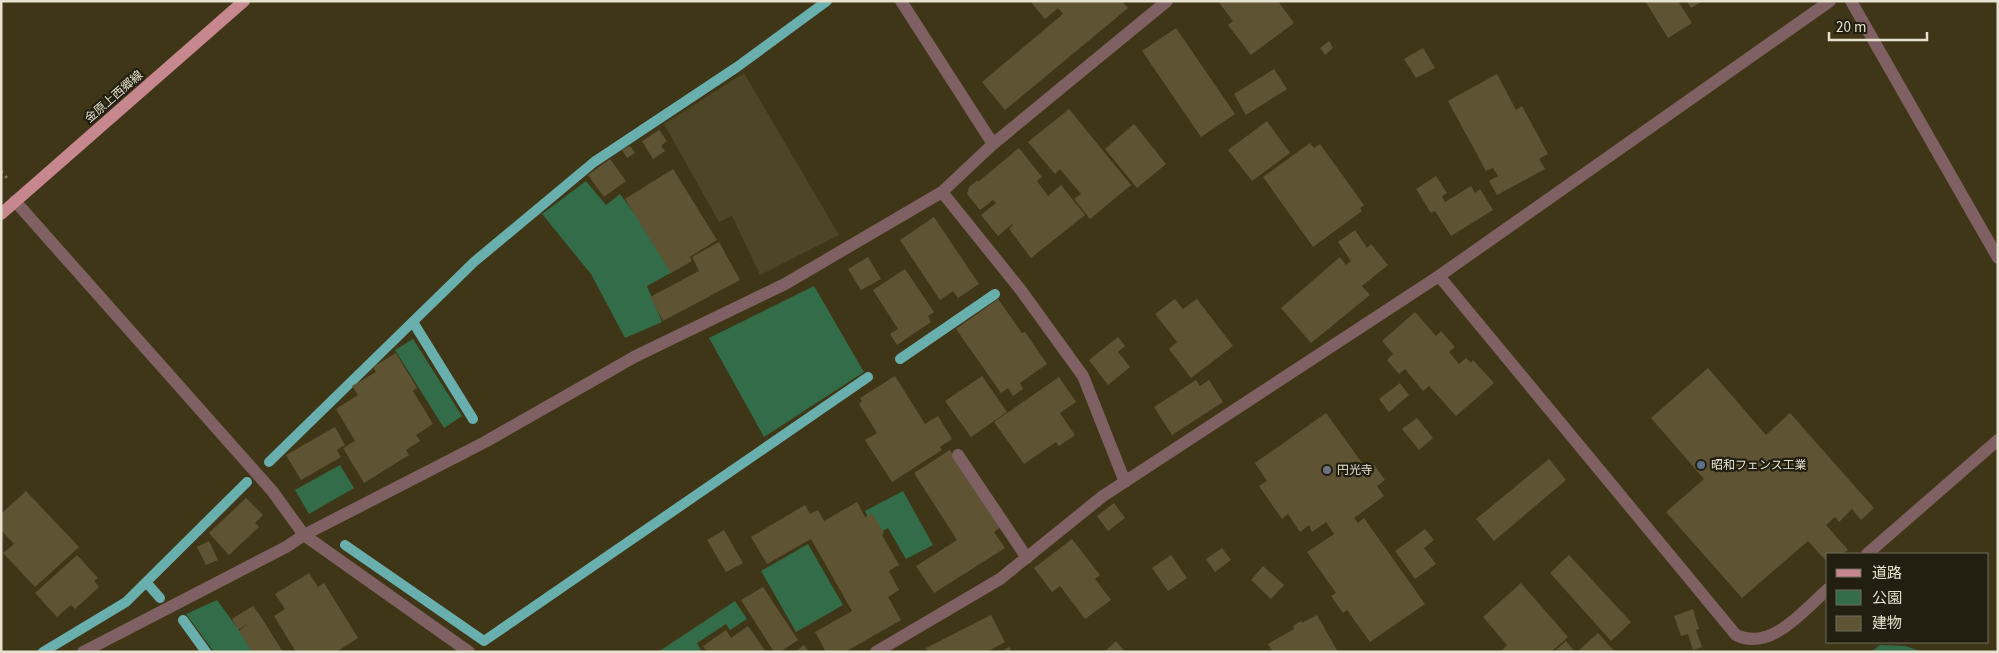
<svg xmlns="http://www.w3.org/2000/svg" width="1999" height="653" viewBox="0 0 1999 653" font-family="'Source Sans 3','Noto Sans JP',sans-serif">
	<rect width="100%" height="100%" fill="#3f3617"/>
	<path fill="#326c48" d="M586 181 606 205 620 194 676 270 647 286 662 322 625 338 591 274 542 214Z
		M814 286 864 372 764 437 709 338Z
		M413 339 462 416 444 428 395 350Z
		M340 465 354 488 309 514 295 490Z
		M903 491 933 545 906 559 888 528 877 534 865 511Z
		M808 544 843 605 796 632 761 571Z
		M217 600 255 652H214L186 614Z
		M735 601 747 619 730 630 726 624 697 643 702 652H658Z
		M1880 645 1905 646 1923 652H1871Z"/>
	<path fill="#4d4525" d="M744 73 839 235 760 275 732 216 719 222 664 124Z"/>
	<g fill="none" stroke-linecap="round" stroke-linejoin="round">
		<path stroke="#68afad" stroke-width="10" d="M413 322 473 419
			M900 359 995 294
			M269 462 474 262 594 162 737 67 827 1
			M345 545 484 641 868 377
			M146 582 160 598
			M183 620 206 652
			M43 652 126 602 247 482"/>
	</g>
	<path fill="#5e5434" d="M1030 1H1122L1128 8 1005 110 982 82 1063 14 1058 8 1045 19Z
		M1218 1H1278L1294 23 1251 55 1228 25 1233 21Z
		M1645 1H1678L1692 23 1668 38Z
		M1687 1H1703L1691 8Z
		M1176 28 1235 114 1201 137 1142 51Z
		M1329 41 1333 48 1325 55 1320 48Z
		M1423 48 1435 68 1416 78 1404 59Z
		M1274 69 1287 89 1246 115 1234 94Z
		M1497 74 1516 110 1522 106 1548 154 1539 159 1545 169 1497 195 1489 181 1498 176 1493 168 1486 171 1448 101Z
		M1069 109 1131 185 1090 219 1074 199 1081 194 1060 169 1055 174 1028 142Z
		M1267 121 1290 153 1252 181 1228 150Z
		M1134 124 1166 164 1137 188 1105 149Z
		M659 130 667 141 661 146 665 151 653 159 642 141Z
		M1310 143 1314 148 1320 144 1364 205 1360 208 1362 211 1313 247 1263 177Z
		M630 146 635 153 627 158 622 150Z
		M1019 148 1042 177 1037 181 1048 196 1061 185 1085 215 1031 258 1009 229 1013 225 1012 224 998 236 981 215 996 203 993 200 980 210 967 194 969 187 978 180V182Z
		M610 159 626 181 604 197 588 175Z
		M673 169 717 240 688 258 690 257 692 261 671 273 625 199Z
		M1436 176 1447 193 1442 196 1445 202 1471 186 1475 193 1480 189 1493 210 1451 236 1435 211 1431 213 1416 189Z
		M934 217 979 284 958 298 953 291 940 300 900 240Z
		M1355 230 1367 248 1371 244 1388 265 1362 286 1370 295 1311 343 1281 308 1340 257 1346 265 1351 261 1338 242Z
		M719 242 740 280 663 321 650 297 699 271 692 257Z
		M868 257 881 279 861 290 848 269Z
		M905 269 934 312 928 316 931 322 897 345 890 334 898 329 873 290Z
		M998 299 1022 333 1025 332 1047 364 1020 383 1023 389 1013 396 1008 388 1001 393 956 329Z
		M1175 299 1183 309 1197 299 1233 346 1191 378 1169 349 1177 342 1155 314Z
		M1415 312 1436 336 1441 331 1455 347 1449 352 1459 364 1466 358 1471 363 1473 360 1494 383 1456 416 1429 386 1423 391 1405 369 1399 374 1387 360 1393 354 1382 341Z
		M1118 337 1125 346 1118 352 1130 367 1108 385 1089 360Z
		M396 353 417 388 413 391 433 424 416 435 420 441 406 450 409 455 364 483 343 448 355 441 336 409 358 395 352 386 376 372 373 367Z
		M1708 368 1766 435 1790 413 1874 508 1861 520 1852 509 1839 522 1835 517 1826 525 1848 550 1843 554H1828V563L1808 541 1742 598 1666 512 1704 479 1651 418Z
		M895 376 925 424 938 416 952 439 940 447 942 450 892 482 865 440 877 433 859 404 862 401 860 398Z
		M982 376 1007 412 971 437 945 401Z
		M1059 377 1076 402 1060 413 1075 435 1059 446 1056 442 1024 464 994 422Z
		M1196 380 1200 386 1209 380 1223 402 1172 435 1154 407Z
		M1400 383 1409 395 1389 412 1379 399Z
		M1326 413 1365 467 1372 462 1385 480 1377 486 1384 496 1354 518 1358 523 1364 518 1425 604 1370 642 1347 610 1343 613 1331 596 1336 593 1307 552 1334 534 1326 522 1312 532 1309 525 1300 532 1288 514 1282 519 1259 486 1267 481 1255 463Z
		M1417 418 1433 438 1419 450 1402 429Z
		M335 427 345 445 337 450 341 457 301 480 286 455Z
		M950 450 1001 527 994 532 1005 548 934 593 916 566 957 540 914 473Z
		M1549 459 1566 480 1494 541 1476 519Z
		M26 491 79 547 35 587 3 553 14 544 1 530V514Z
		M246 498 263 515 255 523 259 527 229 555 209 533Z
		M857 502 865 517 872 513 884 533 882 535 899 565 889 571 899 590 888 597 901 620 845 652H826L815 632 852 611 811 539 767 564 751 537 805 505 810 514 818 510 824 521Z
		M1114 503 1125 518 1108 531 1097 516Z
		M1425 529 1434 540 1424 548 1436 564 1415 579 1395 551Z
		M724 530 743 563 726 572 707 540Z
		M1072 539 1100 575 1095 579 1111 600 1085 619 1060 586 1052 592 1034 568Z
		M209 541 218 560 206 565 197 547Z
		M1222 548 1231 560 1215 572 1206 559Z
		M77 555 98 578 94 581 99 587 75 609 71 605 57 617 35 593Z
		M1171 555 1187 578 1168 591 1152 568Z
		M1569 555 1631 622 1611 641 1550 573Z
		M1263 566 1284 585 1271 599 1251 580Z
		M309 573 318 587 324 583 358 638 336 652H296L274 616 285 609 275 594Z
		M1521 583 1568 637 1551 652H1503L1502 650 1507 645 1483 617Z
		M763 587 798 640 780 652H774L741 600Z
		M253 606 261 617 283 652H252L239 631 249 623 238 630 232 619Z
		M1693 609 1699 629 1696 630 1702 647 1693 650 1688 634 1681 636 1674 616Z
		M991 615 1005 642 987 652H928L926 648Z
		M1317 615 1338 652H1273L1268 644 1294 629 1293 626 1301 621 1302 623Z
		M748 626 766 652H707L703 646 726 630 731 638Z
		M1598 633 1615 652H1577Z
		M1116 641 1125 652H1104Z
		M1566 641 1575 652H1556L1555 651Z
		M804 645 809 652H795Z
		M1009 647 1012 652H1000Z"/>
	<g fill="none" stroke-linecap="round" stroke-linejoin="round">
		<path stroke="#7b745a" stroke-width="3" stroke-dasharray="2.5 4" stroke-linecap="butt" d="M1 171 7 178"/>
		<path stroke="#7f6063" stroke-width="12" d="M901 1 993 144
			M1851 1 1998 258
			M942 192 1020 289 1083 376 1125 482
			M15 201 273 492 304 535 469 652
			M1439 276 1736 635C1771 652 1804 610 1828 589
			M958 455 1027 558
			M1867 554 1998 440
			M83 652 286 547 304 535 485 442 636 356 785 284 942 192 993 144 1167 1
			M876 652 1000 579 1103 496 1439 276 1830 1"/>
		<path stroke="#c6878e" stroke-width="12" d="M1 214 244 1"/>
	</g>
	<circle fill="#5c6f8a" stroke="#221e10" stroke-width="2" cx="1701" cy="465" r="5"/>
	<circle fill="#6b7280" stroke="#221e10" stroke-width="2" cx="1327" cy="470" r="5"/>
	<g text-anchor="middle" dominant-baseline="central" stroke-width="4.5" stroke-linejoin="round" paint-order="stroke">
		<g font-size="12" fill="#e7e2d0" stroke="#221e10">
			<text transform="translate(114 97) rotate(-41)">金原上西郷線</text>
		</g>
		<g font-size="12" fill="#e7e2d0" stroke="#221e10" text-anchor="start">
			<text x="1711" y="465">昭和フェンス工業</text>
			<text x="1337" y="470">円光寺</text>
		</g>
	</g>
	<rect width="1999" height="653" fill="none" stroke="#e7e2d0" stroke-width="5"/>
	<rect x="1826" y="553" width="162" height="90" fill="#221e10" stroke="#716c5d"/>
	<rect x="1836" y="569" width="25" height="8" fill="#c6878e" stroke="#716c5d"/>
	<text x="1872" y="578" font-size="15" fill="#e7e2d0">道路</text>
	<rect x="1836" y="590" width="25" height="15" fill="#326c48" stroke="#716c5d"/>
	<text x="1872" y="603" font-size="15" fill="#e7e2d0">公園</text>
	<rect x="1836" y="616" width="25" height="15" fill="#5e5434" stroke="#716c5d"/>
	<text x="1872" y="628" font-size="15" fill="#e7e2d0">建物</text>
	<path d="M1829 32v8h98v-8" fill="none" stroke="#e7e2d0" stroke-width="2.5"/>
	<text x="1836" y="32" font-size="15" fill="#e7e2d0" stroke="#221e10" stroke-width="4" paint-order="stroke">20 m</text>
</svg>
